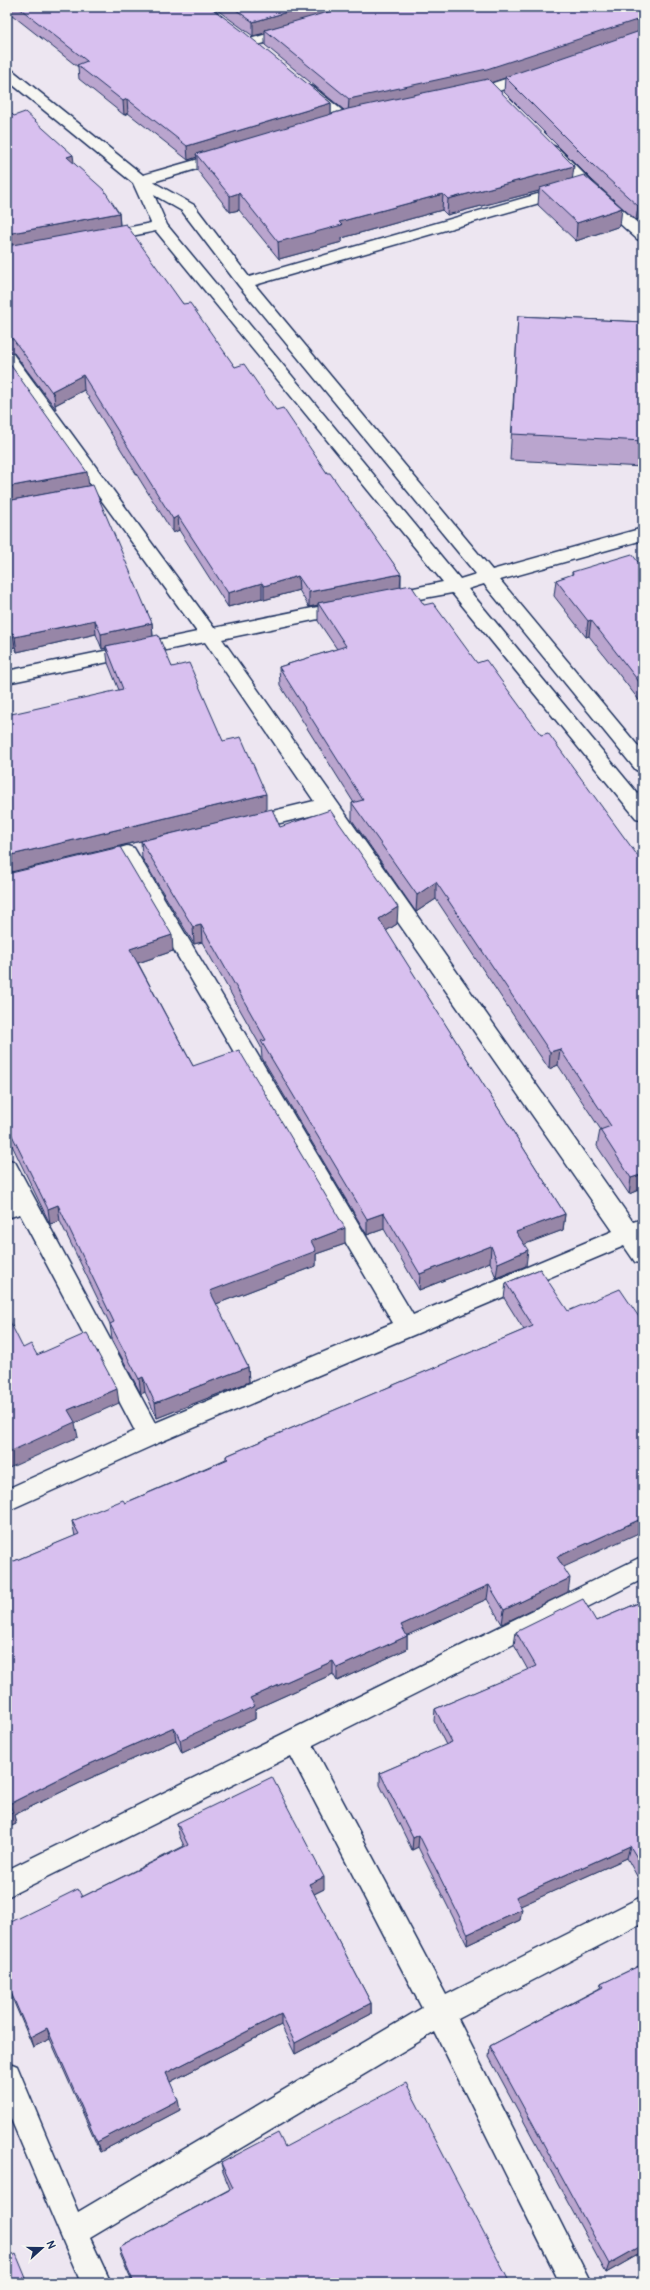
<svg xmlns="http://www.w3.org/2000/svg" width="650" height="2290" viewBox="0 0 650 2290" font-family="Pangolin,sans-serif">
	<rect width="100%" height="100%" fill="#ede6f1"/>
	<filter id="ink" filterUnits="userSpaceOnUse"><feTurbulence type="fractalNoise" baseFrequency=".025" numOctaves="2"/><feDisplacementMap in="SourceGraphic" scale="8" xChannelSelector="R" yChannelSelector="G"/><feConvolveMatrix kernelMatrix="1 2 1 2 8 2 1 2 1" color-interpolation-filters="sRGB"/></filter>
	<g filter="url(#ink)">
		<g fill="none" stroke-linecap="round" stroke-linejoin="round">
			<defs>
				<path id="minor" d="M294 26 299 27 301 30 299 33 251 47 244 43 246 40Z
					M7 69 12 70 143 175 220 153H230L233 156 230 159 153 182 194 205 249 277 562 187H574L576 190 574 193 255 285 492 570 643 528V540L500 580 643 752V772L636 770 484 584 468 589 643 800V820L636 818 452 593 386 605 380 603 377 599 380 595 443 582 156 231 102 242 96 240 94 237 96 234 151 223 133 183 7 80ZM154 195 182 211 239 286 476 574 460 579 167 225Z
					M533 70 538 71 540 74 538 77 496 92 468 98 461 94 463 91 487 85Z
					M308 86 313 87 348 115 362 112 367 114 370 117 367 120C359 122 349 125 340 123L303 93 301 90Z
					M553 146 558 148 592 182 643 228V241L637 239 580 188 548 154 545 151 548 148Z
					M7 353 13 354 214 628 347 601 354 603 356 607 354 611 347 613 222 639 633 1222 643 1219V1264L635 1262 624 1246 158 1443 7 1511V1489L135 1431 20 1214 7 1218V1199L12 1198 7 1189V1159L15 1162 155 1423 393 1323 120 858 117 853 120 848 127 846 134 848 413 1315 613 1231 322 813 247 831 240 829 237 824 240 819 314 801 205 642 7 683V671L197 632 7 370Z
					M643 1556V1579L313 1745 446 1995 643 1896V1923L458 2019 591 2283H560L435 2032 90 2238 111 2283H81L7 2110V2062L17 2066 78 2212 422 2008 291 1756 7 1897V1870Z"/>
			</defs>
			<use href="#minor" stroke="#1b2f5e" stroke-width="3"/>
			<use href="#minor" fill="#f6f6f2" fill-rule="evenodd"/>
		</g>
		<path fill="#baa5ce" stroke="#1b2f5e" d="M7 7H210L331 103V114L344 110 265 45V33L253 36 213 7H643V218L636 220 593 181 504 92 505 78 491 82 572 179 620 226 576 241 538 205 539 191 447 215 442 210 342 238V242L279 259 239 210 230 212 197 170V157L188 160 128 113 124 115 79 79 78 67 7 11Z
			M7 109 14 116 74 163 119 213 120 225 183 304 235 367 276 410 327 473 401 574V587L643 1188 629 1194 597 1146 600 1130H601L558 1065 549 1069 436 899 416 912 352 820V803H354L280 685 279 667 337 649 318 621V605L309 607 299 590 264 600 262 598 228 607 179 530 173 533 84 390 55 405 56 409 14 353 7 352Z
			M518 316 643 322V467L510 460Z
			M7 360 88 486 152 623 153 636 172 667 223 741 266 811 280 827 397 924 386 931 565 1214 563 1230 524 1244 526 1266 496 1278 490 1262 419 1290 384 1229 367 1235 262 1058 261 1047 202 942 194 944 142 858 141 841 7 873 119 690 108 663 106 648 102 649 96 634 17 652 15 647 7 649Z
			M643 560V704H642L589 636 586 637 554 596 556 580 572 575V572L638 562Z
			M7 874 173 951 138 963 193 1066 345 1244 316 1254V1266L216 1304 248 1367 249 1382 157 1418 145 1392 141 1394 112 1339 110 1324 60 1221 50 1224 7 1135Z
			M540 1269 564 1567 568 1592 502 1624 487 1599 407 1635V1649L337 1681 333 1674 255 1709V1719L182 1753 176 1740 86 1780 14 1815 16 1824 7 1828V1564L75 1536 72 1521 125 1503 226 1459V1456L524 1330 504 1298 506 1283Z
			M643 1601V1876L638 1878 627 1858 520 1906V1920L467 1945 418 1847 412 1850 380 1785V1773L446 1745 434 1721 435 1709 528 1670 514 1645 516 1632 596 1621Z
			M177 1823 324 1889 314 1894 371 2003V2014L295 2054 281 2025 170 2082 180 2110 100 2152 50 2039 33 2047 7 1986V1924L82 1897 184 1846 179 1835Z
			M643 1964V2252L606 2273 489 2057 490 2046 600 1988 601 1984Z
			M285 2147 510 2283H133L121 2256 119 2248 230 2189 223 2172 221 2163Z"/>
		<path fill="#9786a7" stroke="#1b2f5e" d="M304 7H352L265 30V33L253 36V22Z
			M643 18V32L487 84 348 113 349 99Z
			M127 99 128 113 124 115 123 101Z
			M331 103V117L196 154 197 157 188 160 187 146Z
			M73 155 75 170 67 157Z
			M574 166 572 182 540 188 539 191 447 215 448 199Z
			M239 193V210L230 212V196Z
			M443 194 442 210 342 238V242L279 259 278 242 339 222Z
			M643 204V218L636 220 638 206Z
			M622 208 620 226 576 241 577 223Z
			M119 213 120 227 7 248V234Z
			M83 375 84 390 55 405 54 395 52 391Z
			M87 472 89 486 7 501V487Z
			M178 516 179 530 173 533V519Z
			M401 574 400 589 318 603V605L309 607V592Z
			M298 576 299 590 264 600V586Z
			M262 583V598L228 607V593Z
			M95 620 96 634 17 652 15 637Z
			M591 620 589 636 586 637 588 621Z
			M152 623 153 638 106 646V648L102 649 101 634Z
			M13 633 15 647 7 649V634Z
			M266 794V811L7 873V856Z
			M436 882V899L416 912 417 895Z
			M398 907 397 924 378 936 379 919Z
			M201 925 202 942 194 944 193 927Z
			M172 935 173 951 132 965 130 949Z
			M560 1049 558 1065 549 1069 550 1052Z
			M643 1174V1188L629 1194 631 1178Z
			M58 1205 60 1221 50 1224 48 1209Z
			M384 1213V1229L367 1235V1219Z
			M565 1214 563 1230 515 1248 516 1232Z
			M345 1228V1244L316 1254V1266L211 1306 210 1291 311 1241Z
			M491 1246 490 1262 419 1290 420 1274Z
			M528 1250 526 1266 496 1278 498 1263Z
			M248 1367 249 1382 157 1418 155 1403Z
			M143 1377 145 1392 141 1394 139 1379Z
			M117 1389 119 1403 75 1423 78 1437 7 1469V1453L68 1410Z
			M643 1518V1531L555 1571 557 1557Z
			M570 1578 568 1592 502 1624 504 1610Z
			M489 1585 487 1599 401 1638V1625Z
			M407 1636V1649L337 1681V1668Z
			M333 1661V1674L255 1709V1719L182 1753 180 1740 250 1698Z
			M174 1727 176 1740 86 1780 14 1815 16 1824 7 1828V1814L9 1804 83 1767Z
			M419 1835 418 1847 412 1850 413 1838Z
			M630 1846 627 1858 514 1909 516 1897Z
			M642 1866H643V1876L638 1878Z
			M324 1877V1889L310 1896 309 1884Z
			M522 1909 520 1920 467 1945 468 1934Z
			M371 2003V2014L295 2054V2043Z
			M281 2014V2025L168 2083 166 2073Z
			M47 2028 50 2039 33 2047 30 2037Z
			M178 2100 180 2110 100 2152 97 2142Z
			M643 2245V2252L606 2273 609 2264Z"/>
		<path fill="#d8c0ef" stroke="#1b2f5e" d="M18 7H210L245 33 331 103 187 146 127 99 123 101 77 65 87 61Z
			M232 7H304L253 22Z
			M345 7H643V18L487 69 349 99 265 30Z
			M643 30V204L638 206 594 166 505 77Z
			M488 79 574 166 448 199 443 194 339 222 342 225 278 242 239 193 230 196 196 154 348 109Z
			M7 109 14 116 25 112 73 155 67 157 104 190 119 213 7 234Z
			M584 175 622 208 577 223 540 188Z
			M126 224 183 304 190 303 235 367 244 364 276 410 283 408 327 473H330L401 574 309 592 298 576 264 586 262 583 228 593 178 516 173 519 83 375 52 391 54 395 13 339 7 338V246Z
			M518 316 643 322V441L512 434Z
			M7 360 87 472 7 487Z
			M93 485 152 623 101 634 95 620 15 637 13 633 7 634V501Z
			M632 554 638 562 643 560V687L591 620 588 621 556 580 573 574 572 572Z
			M411 585 424 605 433 603 477 663 486 660 541 735 548 733 643 863V1174L631 1178 600 1130 611 1126 560 1049 550 1052 436 882 417 895 352 803 363 800 279 667 346 646 318 603Z
			M158 635 172 667 189 663 223 741 241 737 266 794 7 856V715L123 689 106 646Z
			M272 809 280 827 330 810 398 907 379 919 565 1214 516 1232 528 1250 498 1263 491 1246 420 1274 384 1213 367 1219 261 1041 266 1040 201 925 193 927 141 841Z
			M120 847 172 935 130 949 193 1066 239 1050 345 1228 311 1241 316 1251 210 1291 248 1367 155 1403 143 1377 139 1379 110 1324 114 1322 58 1205 48 1209 7 1125V874Z
			M540 1269 568 1311 620 1289 643 1323V1518L557 1557 570 1578 504 1610 489 1585 401 1625 407 1636 337 1668 333 1661 250 1698 255 1706 180 1740 174 1727 83 1767 9 1804 13 1812 7 1814V1564L79 1534 72 1521 123 1500 125 1503 228 1459 226 1456 533 1326 506 1283Z
			M7 1316 23 1348 31 1344 37 1355 87 1333 117 1389 68 1410 75 1422 7 1453Z
			M583 1599 596 1621 643 1601V1866H642L630 1846 516 1897 522 1909 468 1934 419 1835 413 1838 380 1773 452 1742 435 1709 536 1666 516 1632Z
			M272 1777 324 1877 309 1884 371 2003 295 2043 281 2014 166 2073 178 2100 97 2142 47 2028 30 2037 7 1983V1924L78 1889 82 1897 188 1845 177 1823Z
			M643 1964V2245L609 2264 490 2046 603 1987 601 1984Z
			M406 2083 510 2283H134L119 2248 233 2188 221 2163 278 2133 285 2147Z
			M7 2246 11 2257 16 2254 28 2283H7Z"/>
	</g>
	<rect width="650" height="2290" fill="none" stroke="#f6f6f2" stroke-width="24"/>
	<rect x="12" y="12" width="626" height="2266" fill="none" stroke="#1b2f5e" stroke-width="1.5" filter="url(#ink)"/>
	<g transform="translate(42 2248) rotate(69)" stroke="#f6f6f2" stroke-width="3" paint-order="stroke">
	<path d="M0-3L7 15L0 10L-7 15Z" fill="#1b2f5e"/>
	<text y="-6" font-size="11" font-weight="bold" text-anchor="middle" fill="#1b2f5e">N</text>
	</g>
</svg>
